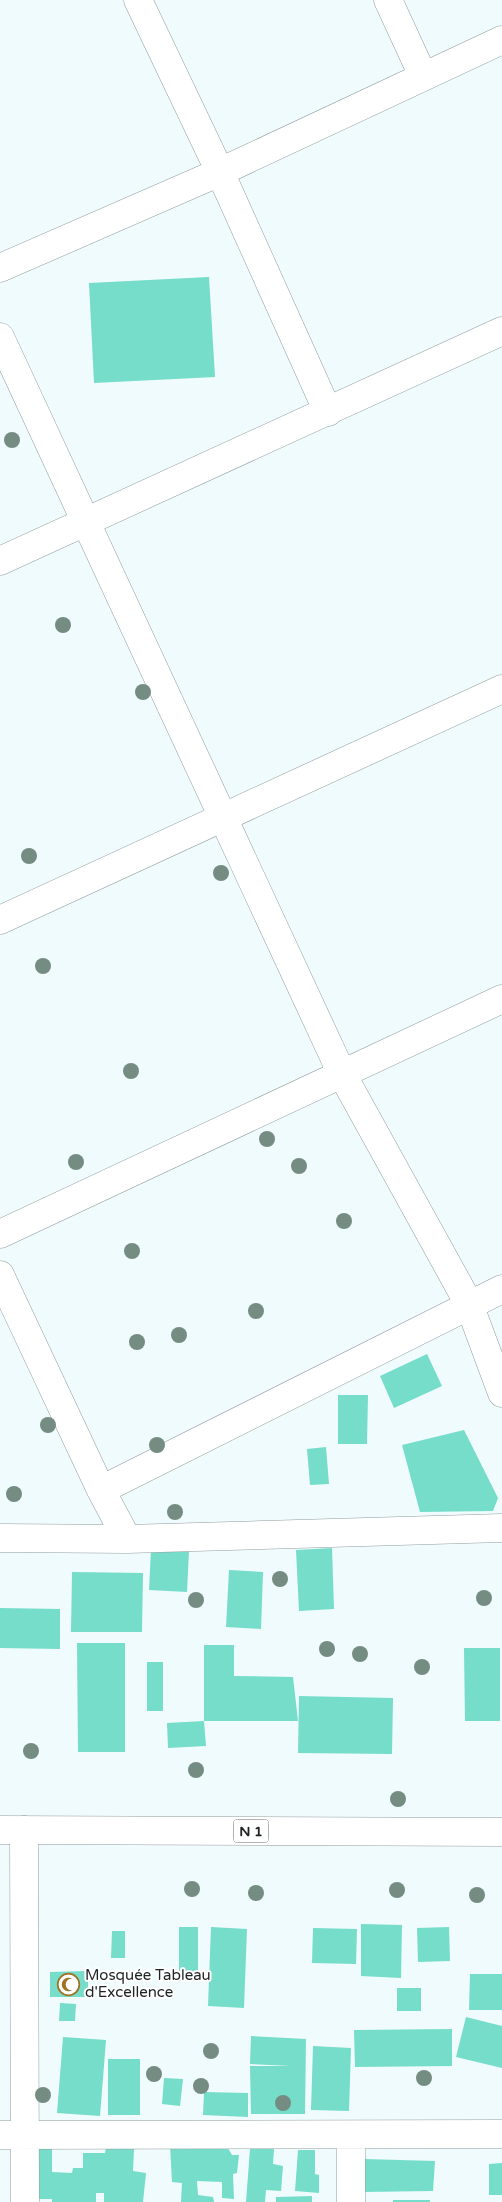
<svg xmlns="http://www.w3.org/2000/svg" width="502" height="2202" viewBox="0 0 502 2202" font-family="'Varela Round',sans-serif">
	<rect width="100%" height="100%" fill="#effbfc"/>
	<path fill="#75ddca" d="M209 277 215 377 94 383 89 283Z
		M427 1354 442 1386 394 1408 380 1376Z
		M338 1395H368L367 1444H338Z
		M464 1430 498 1498 493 1511 420 1512 402 1445Z
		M326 1447 329 1484 310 1485 307 1449Z
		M332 1548 334 1609 299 1611 296 1550Z
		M151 1549 189 1551 187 1592 149 1590Z
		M229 1570 263 1572 261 1629 226 1627Z
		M72 1572 143 1573 142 1632H71Z
		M0 1608 60 1609V1649L0 1648Z
		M77 1643H125V1752H78Z
		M204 1645H234V1676L293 1677 298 1721H204Z
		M464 1648H500V1721H465Z
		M147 1662H163V1711H147Z
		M299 1696 393 1698 392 1754 298 1753Z
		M204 1721 206 1746 168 1748 167 1723Z
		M361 1924 402 1925 401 1978 361 1976Z
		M179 1927H198V1981H179Z
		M211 1927 247 1929 244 2008 208 2006Z
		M449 1927 450 1961 418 1962 417 1928Z
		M313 1928 357 1929 356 1964 312 1963Z
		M112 1931H125V1958H111Z
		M88 1971V1997H50V1972Z
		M470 1974H502V2010H469Z
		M397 1988H421V2011H397Z
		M60 2003 76 2004 75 2021H59Z
		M466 2017 502 2026V2068L456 2057Z
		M452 2029V2066L355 2067 354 2030Z
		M251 2036 306 2039 305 2114H251L250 2066H291L250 2064Z
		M63 2037 106 2040 100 2116 57 2113Z
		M313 2046 351 2048 349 2111 311 2110Z
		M108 2059H140V2115H108Z
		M164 2078 183 2079 180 2106 162 2104Z
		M204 2092 248 2093V2117L203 2115Z
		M170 2145 228 2148 232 2155H239L237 2173 233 2174 234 2199 222 2198V2182L197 2181 198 2195 213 2197 214 2202H181L182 2183 172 2182Z
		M106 2147 134 2149 133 2171 146 2173 143 2202H104V2193H96V2202H52V2199H36L37 2149H52V2172L72 2173 73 2168H83V2153H105Z
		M250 2149H274L273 2164 283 2166 281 2191 266 2190 265 2202H246Z
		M298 2150H315V2174L319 2175V2193L295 2191Z
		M364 2159 435 2161 433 2191 364 2192Z
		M502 2163V2195H489V2164Z
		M312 2196V2202H276V2197Z
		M393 2200H430V2202H393Z"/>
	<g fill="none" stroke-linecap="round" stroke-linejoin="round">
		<defs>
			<path id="street" d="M138 0 220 172 328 412
				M388 0 423 76
				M0 268 220 172 502 40
				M0 337 342 1074 469 1304 502 1393
				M0 920 502 689
				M0 1234 502 999
				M0 1275 101 1490 127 1539
				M101 1490 502 1289
				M0 1538 127 1539 502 1528
				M24 1830 25 2202
				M0 2135 502 2134
				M351 2202V2136"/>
			<path id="secondary" d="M0 561 502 331"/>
			<path id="highway" d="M0 1830 502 1832"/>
		</defs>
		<use href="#street" stroke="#939e9f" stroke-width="29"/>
		<use href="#secondary" stroke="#939e9f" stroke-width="29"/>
		<use href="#highway" stroke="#939e9f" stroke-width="29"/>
		<use href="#street" stroke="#fff" stroke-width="28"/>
		<use href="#secondary" stroke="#fff" stroke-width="28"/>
		<use href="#highway" stroke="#fff" stroke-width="28"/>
	</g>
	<g fill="#758c82">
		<circle cx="12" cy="440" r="8"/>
		<circle cx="63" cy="625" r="8"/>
		<circle cx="143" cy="692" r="8"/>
		<circle cx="29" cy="856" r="8"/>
		<circle cx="221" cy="873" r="8"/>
		<circle cx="43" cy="966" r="8"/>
		<circle cx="131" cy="1071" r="8"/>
		<circle cx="267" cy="1139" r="8"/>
		<circle cx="76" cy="1162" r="8"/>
		<circle cx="299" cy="1166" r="8"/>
		<circle cx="344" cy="1221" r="8"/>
		<circle cx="132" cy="1251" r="8"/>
		<circle cx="256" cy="1311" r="8"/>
		<circle cx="179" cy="1335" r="8"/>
		<circle cx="137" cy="1342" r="8"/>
		<circle cx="48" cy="1425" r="8"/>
		<circle cx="157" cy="1445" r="8"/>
		<circle cx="14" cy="1494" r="8"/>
		<circle cx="175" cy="1512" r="8"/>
		<circle cx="280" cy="1579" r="8"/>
		<circle cx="484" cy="1598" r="8"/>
		<circle cx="196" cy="1600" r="8"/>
		<circle cx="327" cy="1649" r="8"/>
		<circle cx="360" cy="1654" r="8"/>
		<circle cx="422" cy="1667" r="8"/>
		<circle cx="31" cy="1751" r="8"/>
		<circle cx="196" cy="1770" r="8"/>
		<circle cx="398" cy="1799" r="8"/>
		<circle cx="192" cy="1889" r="8"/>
		<circle cx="397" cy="1890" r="8"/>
		<circle cx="256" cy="1893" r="8"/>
		<circle cx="477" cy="1895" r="8"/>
		<circle cx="211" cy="2051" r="8"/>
		<circle cx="154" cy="2074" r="8"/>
		<circle cx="424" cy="2078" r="8"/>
		<circle cx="201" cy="2086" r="8"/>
		<circle cx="43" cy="2095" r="8"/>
		<circle cx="283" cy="2103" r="8"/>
	</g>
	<defs>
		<symbol id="mosque-ring" viewBox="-11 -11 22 22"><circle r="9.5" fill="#fff" stroke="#a07224" stroke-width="1.5"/><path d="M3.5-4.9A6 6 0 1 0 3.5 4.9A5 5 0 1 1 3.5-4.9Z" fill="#a07224"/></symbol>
	</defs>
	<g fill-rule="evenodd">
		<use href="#mosque-ring" x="56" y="1972" width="25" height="25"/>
	</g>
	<g text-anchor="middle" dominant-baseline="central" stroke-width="4" stroke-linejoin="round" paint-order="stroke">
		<rect fill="#fff" stroke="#626464" stroke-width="1" x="233.5" y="1819.5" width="35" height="23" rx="4"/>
		<g font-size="14" font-weight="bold" fill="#1e2222">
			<text x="251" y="1831">N 1</text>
		</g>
		<g font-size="15" fill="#1e2222" stroke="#fff" text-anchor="start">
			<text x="85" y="1975">Mosquée Tableau<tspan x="85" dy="17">d'Excellence</tspan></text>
		</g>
	</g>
</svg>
